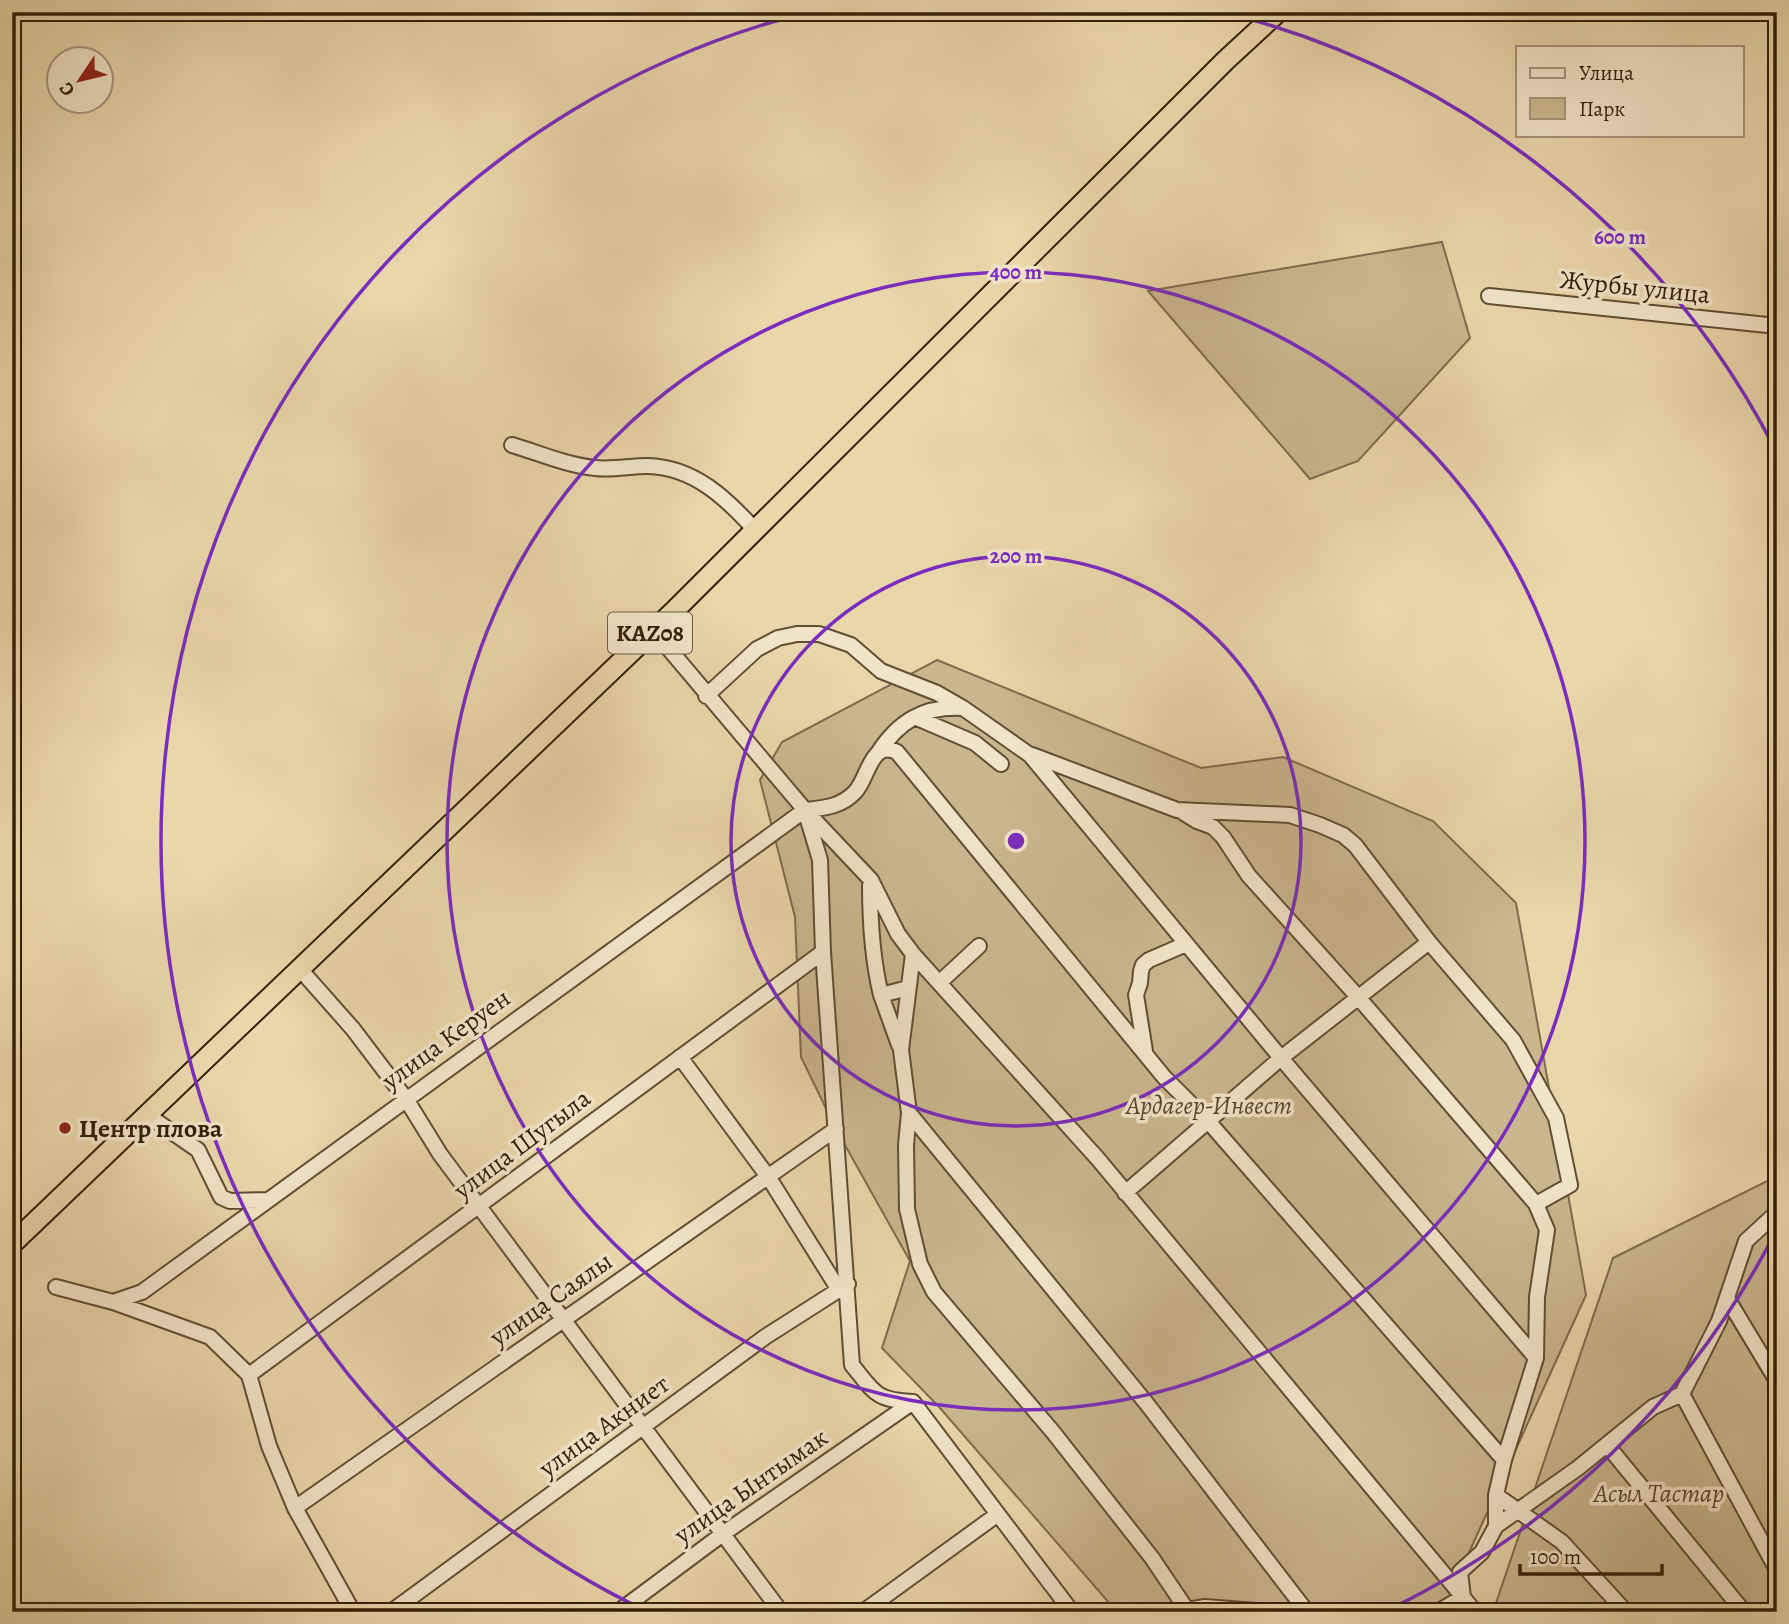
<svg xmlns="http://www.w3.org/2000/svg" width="1789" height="1624" viewBox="0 0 1789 1624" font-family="Alegreya,serif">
	<rect width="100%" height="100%" fill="#e9d6aa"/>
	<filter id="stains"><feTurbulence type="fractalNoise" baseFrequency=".00286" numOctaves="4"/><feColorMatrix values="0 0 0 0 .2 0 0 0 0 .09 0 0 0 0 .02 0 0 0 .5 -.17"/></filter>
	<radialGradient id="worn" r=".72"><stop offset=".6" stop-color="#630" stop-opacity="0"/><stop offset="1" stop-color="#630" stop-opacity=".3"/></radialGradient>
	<path fill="#cab78f" stroke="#7e6c4c" stroke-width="2" d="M1442 242 1470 338 1358 461 1310 479 1148 291Z
		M937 660 1201 768 1283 757 1433 821 1516 903 1586 1295 1442 1612H1117L940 1408 882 1348 910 1261 836 1129 801 1057 795 917 760 780 782 742Z
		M1777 1176V1612H1493L1613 1258Z"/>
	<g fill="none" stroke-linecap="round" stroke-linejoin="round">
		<defs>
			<path id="minor" d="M1489 296 1777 326
				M512 445C539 453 566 465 595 468 613 470 630 466 648 466 694 467 727 499 755 530
				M653 630 805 810 820 860 823 952 852 1365C875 1393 875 1400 913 1402L1072 1612
				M706 696 757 649 778 638 797 634H819L851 645 881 671 937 693 963 708 1030 755 1281 1058 1536 1358 1537 1297 1547 1230 1536 1204 1358 997 1249 876 1223 837 1213 827 1197 821 1181 811
				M917 718 975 743 1001 764
				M878 753C898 722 923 706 962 708
				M1032 755 1177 810 1290 815 1320 825 1343 835 1355 845 1429 942 1513 1040 1556 1118 1570 1185 1536 1204
				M805 810 871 880 898 934 913 954 1098 1159 1463 1597 1460 1572 1482 1552 1496 1526V1495L1504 1460 1536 1358
				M870 885C870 923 872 958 881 995L908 988
				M913 954 901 1050 909 1113 906 1145 907 1209 920 1264 934 1292 1053 1432 1152 1558 1187 1610 1186 1612
				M299 968 353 1029 406 1099 440 1154 781 1612
				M939 983 979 946
				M881 995 899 1045
				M1145 1051 1136 995 1140 983 1141 971 1143 965 1149 960 1186 944
				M680 1057 769 1178 839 1290
				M909 1113 1147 1404 1307 1612
				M146 1114 198 1150 221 1197 230 1201 268 1200
				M1125 1193 1281 1058 1429 942
				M1777 1215 1772 1217 1746 1241 1719 1321 1682 1394 1777 1570
				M56 1287 113 1302 210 1337 249 1375 269 1446 295 1508 353 1612
				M1727 1298 1777 1381
				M113 1302 142 1292 805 810C824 808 841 807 855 792 868 779 871 739 897 752L1164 1077 1207 1120 1504 1460
				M249 1375 823 952
				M1607 1445 1744 1612
				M1496 1495 1562 1542 1626 1612
				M295 1508 836 1129
				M1496 1526 1578 1468 1653 1407 1682 1394
				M1187 1610 1205 1607 1269 1612
				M391 1612 765 1337 848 1284
				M618 1612 724 1533 913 1402
				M863 1612 998 1514
				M1432 1612 1441 1610 1463 1597 1475 1612"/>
			<path id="highway" d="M12 1244 675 610 1226 60 1278 12"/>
		</defs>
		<use href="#minor" stroke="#604e32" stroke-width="18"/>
		<use href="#highway" stroke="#32200a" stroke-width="23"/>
		<use href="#minor" stroke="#f1e4c8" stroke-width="14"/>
		<use href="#highway" stroke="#e9d6aa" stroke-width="19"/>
	</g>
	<g fill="none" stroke="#7b2cbf" stroke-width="3.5">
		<circle cx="1016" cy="841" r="285"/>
		<circle cx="1016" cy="841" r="569"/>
		<path d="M1774 1235A854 854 0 0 1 1390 1609M642 1609A854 854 0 0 1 809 12M1223 12A854 854 0 0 1 1774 447"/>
	</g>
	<circle fill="#8f2418" stroke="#f1e4c8" stroke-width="2.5" cx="65" cy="1128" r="7"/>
	<g text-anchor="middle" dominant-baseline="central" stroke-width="7" stroke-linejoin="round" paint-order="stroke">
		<rect fill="#f1e4c8" stroke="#6b5b43" stroke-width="2" x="608" y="612.5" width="84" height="41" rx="5"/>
		<g font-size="24" font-weight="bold" fill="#32200a">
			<text x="650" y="633">KAZ08</text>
		</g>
		<g font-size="26" fill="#32200a" stroke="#f1e4c8">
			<text transform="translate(1635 287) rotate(6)">Журбы улица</text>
			<text transform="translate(446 1039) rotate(-36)">улица Керуен</text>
			<text transform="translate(522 1144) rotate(-37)">улица Шугыла</text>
			<text transform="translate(551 1299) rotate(-35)">улица Саялы</text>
			<text transform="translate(604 1426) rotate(-36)">улица Акниет</text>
			<text transform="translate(751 1486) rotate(-35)">улица Ынтымак</text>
		</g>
		<g font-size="26" font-style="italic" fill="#58462b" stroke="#f1e4c8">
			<text x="1209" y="1105">Ардагер-Инвест</text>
			<text x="1659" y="1493">Асыл Тастар</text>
		</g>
		<g font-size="26" font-weight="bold" fill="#32200a" stroke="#f1e4c8" text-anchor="start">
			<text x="79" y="1128">Центр плова</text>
		</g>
	</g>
	<circle cx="1016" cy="841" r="10" fill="#7b2cbf" stroke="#f1e4c8" stroke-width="3.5"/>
	<g font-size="21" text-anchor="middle" font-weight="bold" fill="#7b2cbf" stroke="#f1e4c8" stroke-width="7" stroke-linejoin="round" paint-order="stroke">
		<text x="1620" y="244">600 m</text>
		<text x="1016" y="279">400 m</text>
		<text x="1016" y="563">200 m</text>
	</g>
	<rect width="1789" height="1624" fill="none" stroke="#e9d6aa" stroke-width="42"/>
	<rect x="14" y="14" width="1761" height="1596" fill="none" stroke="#32200a" stroke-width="3.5"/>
	<rect x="21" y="21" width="1747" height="1582" fill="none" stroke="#32200a" stroke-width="2"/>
	<rect x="1516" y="46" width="228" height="91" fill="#f1e4c8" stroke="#a5967c" stroke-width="2"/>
	<rect x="1530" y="68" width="35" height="10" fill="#f1e4c8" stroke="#a5967c" stroke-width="2"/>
	<text x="1579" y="80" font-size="21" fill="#32200a">Улица</text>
	<rect x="1530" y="98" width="35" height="21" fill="#cab78f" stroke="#a5967c" stroke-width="2"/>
	<text x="1579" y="116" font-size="21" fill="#32200a">Парк</text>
	<g transform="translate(80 80) rotate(235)"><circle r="33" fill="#f1e4c8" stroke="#a5967c" stroke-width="2"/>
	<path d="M0-5L12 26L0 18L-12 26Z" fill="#8f2418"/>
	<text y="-10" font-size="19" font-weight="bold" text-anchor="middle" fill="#32200a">С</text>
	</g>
	<path d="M1520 1564v10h142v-10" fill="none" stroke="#32200a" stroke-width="3.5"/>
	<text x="1530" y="1564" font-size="21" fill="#32200a" stroke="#f1e4c8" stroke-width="5" paint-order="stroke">100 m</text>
	<rect width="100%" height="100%" filter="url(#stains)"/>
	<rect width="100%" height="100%" fill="url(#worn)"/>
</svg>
